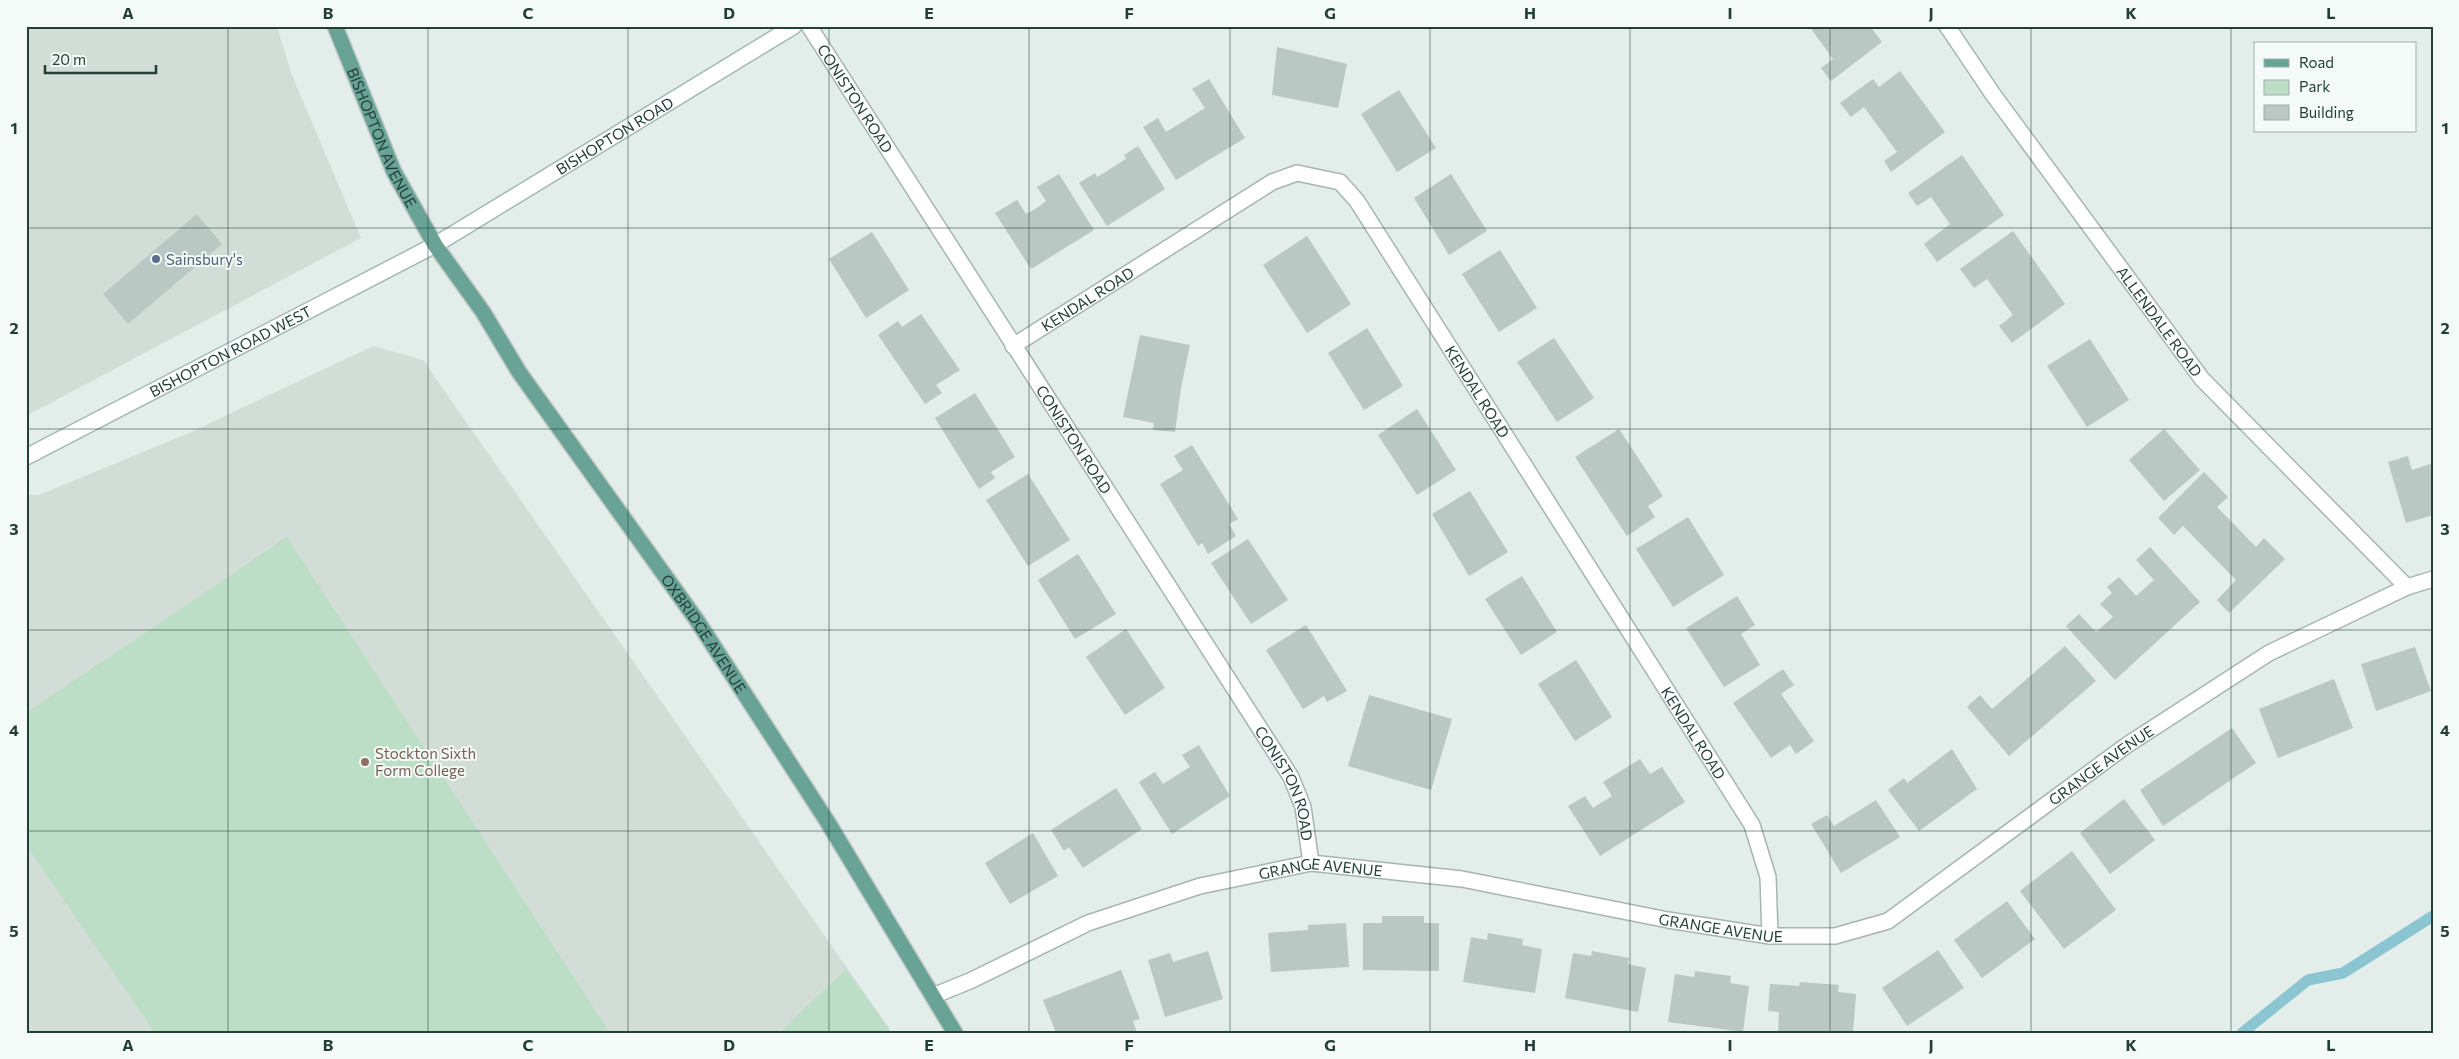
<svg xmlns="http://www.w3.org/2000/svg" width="2459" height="1059" viewBox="0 0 2459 1059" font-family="Commissioner,sans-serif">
	<rect width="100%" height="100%" fill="#e3ede9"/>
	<path fill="#d2ddd8" d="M26 26H277L291 73 361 238 26 416Z
		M373 346 423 360 889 1028 884 1033H26V495H39L189 433Z"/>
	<path fill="#bcdec7" d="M287 537 610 1033H155L26 845V713Z
		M846 969 892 1033H779Z"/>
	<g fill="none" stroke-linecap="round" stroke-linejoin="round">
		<path stroke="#8bc5d2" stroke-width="11" d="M2242 1033 2308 980 2343 973 2433 916"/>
	</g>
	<path fill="#b9c8c2" d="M1809 26H1870L1882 42 1831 81 1821 68 1833 59Z
		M1277 47 1347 64 1338 108 1272 95Z
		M1900 71 1945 132 1891 172 1884 161 1897 152 1864 107 1851 117 1840 103 1873 79 1879 87Z
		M1209 79 1245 138 1176 180 1143 127 1158 118 1166 132 1205 108 1192 89Z
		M1399 90 1436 148 1397 172 1361 114Z
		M1138 146 1165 189 1107 226 1079 183 1095 173 1097 177 1110 169 1126 159 1124 155Z
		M1962 155 2004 215 1937 262 1924 244 1950 224 1931 197 1917 206 1908 193Z
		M1059 174 1094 230 1031 269 995 213 1017 200 1026 214 1037 208 1046 201 1037 187Z
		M1451 174 1487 231 1449 255 1414 198Z
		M197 214 222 244 128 324 103 294Z
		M2013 231 2065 304 2012 343 1999 326 2013 315 1987 279 1974 288 1960 269Z
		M872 232 909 290 866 318 829 259Z
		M1307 236 1351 304 1307 333 1263 265Z
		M1500 250 1537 308 1499 332 1462 274Z
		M921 314 960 370 936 385 942 393 925 404 878 335 898 321 902 327Z
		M1367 328 1403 386 1364 410 1328 353Z
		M1140 335 1190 345 1181 388 1175 432 1153 430 1154 423 1123 417Z
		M1554 338 1594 398 1557 422 1517 362Z
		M2090 339 2129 400 2087 427 2047 366Z
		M975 393 1015 457 991 472 995 478 979 489 935 418Z
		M1417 409 1456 470 1417 495 1378 435Z
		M1619 429 1663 496 1648 506 1655 517 1627 536 1575 457Z
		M2164 429 2200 470 2164 501 2129 460Z
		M1192 445 1238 519 1229 524 1236 536 1208 554 1202 543 1198 546 1160 484 1183 470 1174 456Z
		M2408 456 2412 470 2433 463V515L2406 523 2388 462Z
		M2204 472 2228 497 2217 507 2256 547 2264 538 2285 559 2229 613 2217 600 2236 580 2183 526 2174 535 2158 518Z
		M1028 474 1070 540 1028 566 986 500Z
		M1470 491 1508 552 1469 576 1432 514Z
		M1688 517 1724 575 1673 607 1636 549Z
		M1248 539 1288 600 1251 624 1211 563Z
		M2150 547 2200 602 2115 680 2066 626 2079 614 2096 632 2113 617 2100 604 2112 593 2107 587 2119 577 2136 596 2154 580 2136 560Z
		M1078 554 1116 614 1075 639 1038 580Z
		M1522 576 1557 632 1521 655 1485 599Z
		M1737 596 1755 625 1741 634 1760 665 1724 687 1686 628Z
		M1306 625 1347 691 1327 702 1324 696 1303 709 1266 650Z
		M1126 629 1165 688 1125 715 1086 657Z
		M2065 646 2096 681 2009 756 1967 707 1980 695 1992 709Z
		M2415 647 2431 691 2376 711 2361 664Z
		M1576 660 1612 717 1575 741 1538 684Z
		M1783 669 1794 685 1781 694 1814 741 1796 754 1790 745 1771 758 1733 703Z
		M2334 679 2353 728 2278 758 2259 709Z
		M1369 695 1452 719 1431 790 1348 766Z
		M2232 728 2256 763 2163 826 2140 790Z
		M1199 745 1230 796 1172 834 1139 782 1155 772 1163 784 1174 777 1190 767 1182 755Z
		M1952 749 1977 789 1919 831 1888 790 1904 778 1907 783Z
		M1640 759 1650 774 1662 767 1685 802 1600 856 1568 806 1585 796 1593 808 1612 796 1603 782Z
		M1116 788 1142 829 1083 868 1069 847 1064 851 1051 830Z
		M2124 799 2155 840 2110 874 2080 833Z
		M1876 800 1900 837 1841 873 1811 824 1827 815 1834 826Z
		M1033 833 1058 876 1010 904 985 863Z
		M2072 851 2116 910 2064 949 2020 891Z
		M2007 901 2035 939 1982 978 1954 940Z
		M1382 916H1424V923H1439V971L1363 970V923H1382Z
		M1346 923 1349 967 1271 972 1268 933 1308 930V925Z
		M1488 933 1523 939 1522 945 1542 949 1535 993 1463 982 1471 937 1487 940Z
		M1938 950 1964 988 1907 1026 1882 988Z
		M1208 951 1223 999 1165 1017 1148 960 1170 953 1173 962Z
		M1592 951 1629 958 1628 964 1646 968 1638 1012 1565 998 1573 953 1591 956Z
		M1121 970 1140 1019 1133 1021 1137 1033H1056L1043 1000Z
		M1695 971 1731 976 1730 983 1749 986 1743 1032 1668 1022 1675 974 1694 977Z
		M1800 982 1839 985 1838 992 1856 994 1853 1033H1778L1779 1012 1768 1011 1770 984 1799 986Z"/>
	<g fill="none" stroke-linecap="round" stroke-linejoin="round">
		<defs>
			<g id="street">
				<path id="s1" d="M809 26 1291 777 1303 807 1311 863"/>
				<path id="s2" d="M1947 26 1992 93 2202 379 2407 587"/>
				<path id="s3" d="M1013 346 1272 182 1297 173 1340 182 1357 201 1752 825 1768 877 1770 936"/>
				<path id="s4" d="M933 996 972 980 1088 923 1200 886 1311 863 1462 879 1668 920 1770 936H1835L1888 921 2127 745 2269 653 2407 587 2433 579"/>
			</g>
			<g id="secondary">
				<path id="s5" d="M26 457 435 245 794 26"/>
			</g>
			<g id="primary">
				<path id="s6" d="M335 26 394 172 435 245 483 312 519 372 696 619 827 821 955 1033"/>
			</g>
		</defs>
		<use href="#street" stroke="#a6b5b0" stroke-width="18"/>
		<use href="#secondary" stroke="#a2b9b2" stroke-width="18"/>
		<use href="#primary" stroke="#c1c9c7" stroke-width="18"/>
		<use href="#street" stroke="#fff" stroke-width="15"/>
		<use href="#secondary" stroke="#fff" stroke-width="15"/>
		<use href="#primary" stroke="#68a396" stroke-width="15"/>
	</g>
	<path fill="none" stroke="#233f38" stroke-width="1" stroke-opacity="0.55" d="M228 26V1033M428 26V1033M628 26V1033M829 26V1033M1029 26V1033M1230 26V1033M1430 26V1033M1630 26V1033M1830 26V1033M2031 26V1033M2231 26V1033M26 228H2433M26 429H2433M26 630H2433M26 831H2433"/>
	<circle fill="#5c6f8a" stroke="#f4faf7" stroke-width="2" cx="156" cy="259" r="5"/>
	<circle fill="#8d6e63" stroke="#f4faf7" stroke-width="2" cx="365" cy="762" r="5"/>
	<g text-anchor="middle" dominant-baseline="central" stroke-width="4" stroke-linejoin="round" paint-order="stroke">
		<g font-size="15" fill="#233f38" stroke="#f4faf7">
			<text stroke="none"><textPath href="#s1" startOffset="86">CONISTON ROAD</textPath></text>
			<text stroke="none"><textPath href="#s5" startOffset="671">BISHOPTON ROAD</textPath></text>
			<text stroke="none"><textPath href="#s6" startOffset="121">BISHOPTON AVENUE</textPath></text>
			<text stroke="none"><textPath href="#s3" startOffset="88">KENDAL ROAD</textPath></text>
			<text stroke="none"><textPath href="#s2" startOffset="364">ALLENDALE ROAD</textPath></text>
			<text stroke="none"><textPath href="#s5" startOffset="230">BISHOPTON ROAD WEST</textPath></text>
			<text stroke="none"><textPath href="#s3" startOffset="628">KENDAL ROAD</textPath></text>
			<text stroke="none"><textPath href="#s1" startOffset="491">CONISTON ROAD</textPath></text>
			<text stroke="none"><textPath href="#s6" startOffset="714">OXBRIDGE AVENUE</textPath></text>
			<text stroke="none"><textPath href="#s3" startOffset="1032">KENDAL ROAD</textPath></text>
			<text stroke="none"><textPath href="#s4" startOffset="1252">GRANGE AVENUE</textPath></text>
			<text stroke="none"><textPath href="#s1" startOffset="896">CONISTON ROAD</textPath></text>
			<text stroke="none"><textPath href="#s4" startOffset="412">GRANGE AVENUE</textPath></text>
			<text stroke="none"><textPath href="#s4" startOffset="818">GRANGE AVENUE</textPath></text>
		</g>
		<g font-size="15" fill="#4e5e75" stroke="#f4faf7" text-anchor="start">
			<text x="166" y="259">Sainsbury's</text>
		</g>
		<g font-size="15" fill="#785e54" stroke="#f4faf7" text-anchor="start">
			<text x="375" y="753">Stockton Sixth<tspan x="375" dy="17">Form College</tspan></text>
		</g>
	</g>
	<rect width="2459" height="1059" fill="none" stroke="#f4faf7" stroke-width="55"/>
	<rect x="2254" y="42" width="162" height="90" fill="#f4faf7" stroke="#a0afab"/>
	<rect x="2264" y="59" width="25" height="8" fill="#68a396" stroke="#a0afab"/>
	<text x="2299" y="68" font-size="15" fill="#233f38">Road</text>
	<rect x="2264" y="80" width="25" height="15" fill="#bcdec7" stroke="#a0afab"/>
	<text x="2299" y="92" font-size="15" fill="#233f38">Park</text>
	<rect x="2264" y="105" width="25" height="15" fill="#b9c8c2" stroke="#a0afab"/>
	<text x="2299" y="118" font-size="15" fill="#233f38">Building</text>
	<path d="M45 65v8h111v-8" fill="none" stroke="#233f38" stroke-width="2.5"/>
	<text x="52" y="65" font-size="15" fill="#233f38" stroke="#f4faf7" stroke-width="4" paint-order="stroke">20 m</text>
	<rect x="28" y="28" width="2404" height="1004" fill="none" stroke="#233f38" stroke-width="2"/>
	<g font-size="16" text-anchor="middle" font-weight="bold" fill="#233f38">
		<text x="128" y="19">A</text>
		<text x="328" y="19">B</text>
		<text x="528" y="19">C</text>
		<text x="729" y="19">D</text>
		<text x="929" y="19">E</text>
		<text x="1129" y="19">F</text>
		<text x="1330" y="19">G</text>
		<text x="1530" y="19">H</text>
		<text x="1730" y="19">I</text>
		<text x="1931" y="19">J</text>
		<text x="2131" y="19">K</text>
		<text x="2331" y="19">L</text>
		<text x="14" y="134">1</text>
		<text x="2445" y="134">1</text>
		<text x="14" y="334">2</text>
		<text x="2445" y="334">2</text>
		<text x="14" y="535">3</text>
		<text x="2445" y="535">3</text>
		<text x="14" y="736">4</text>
		<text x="2445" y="736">4</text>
		<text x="14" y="937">5</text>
		<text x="2445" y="937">5</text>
		<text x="128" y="1051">A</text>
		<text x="328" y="1051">B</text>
		<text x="528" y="1051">C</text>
		<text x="729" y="1051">D</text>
		<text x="929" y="1051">E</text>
		<text x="1129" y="1051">F</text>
		<text x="1330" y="1051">G</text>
		<text x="1530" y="1051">H</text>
		<text x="1730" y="1051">I</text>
		<text x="1931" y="1051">J</text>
		<text x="2131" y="1051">K</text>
		<text x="2331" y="1051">L</text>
	</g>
</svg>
